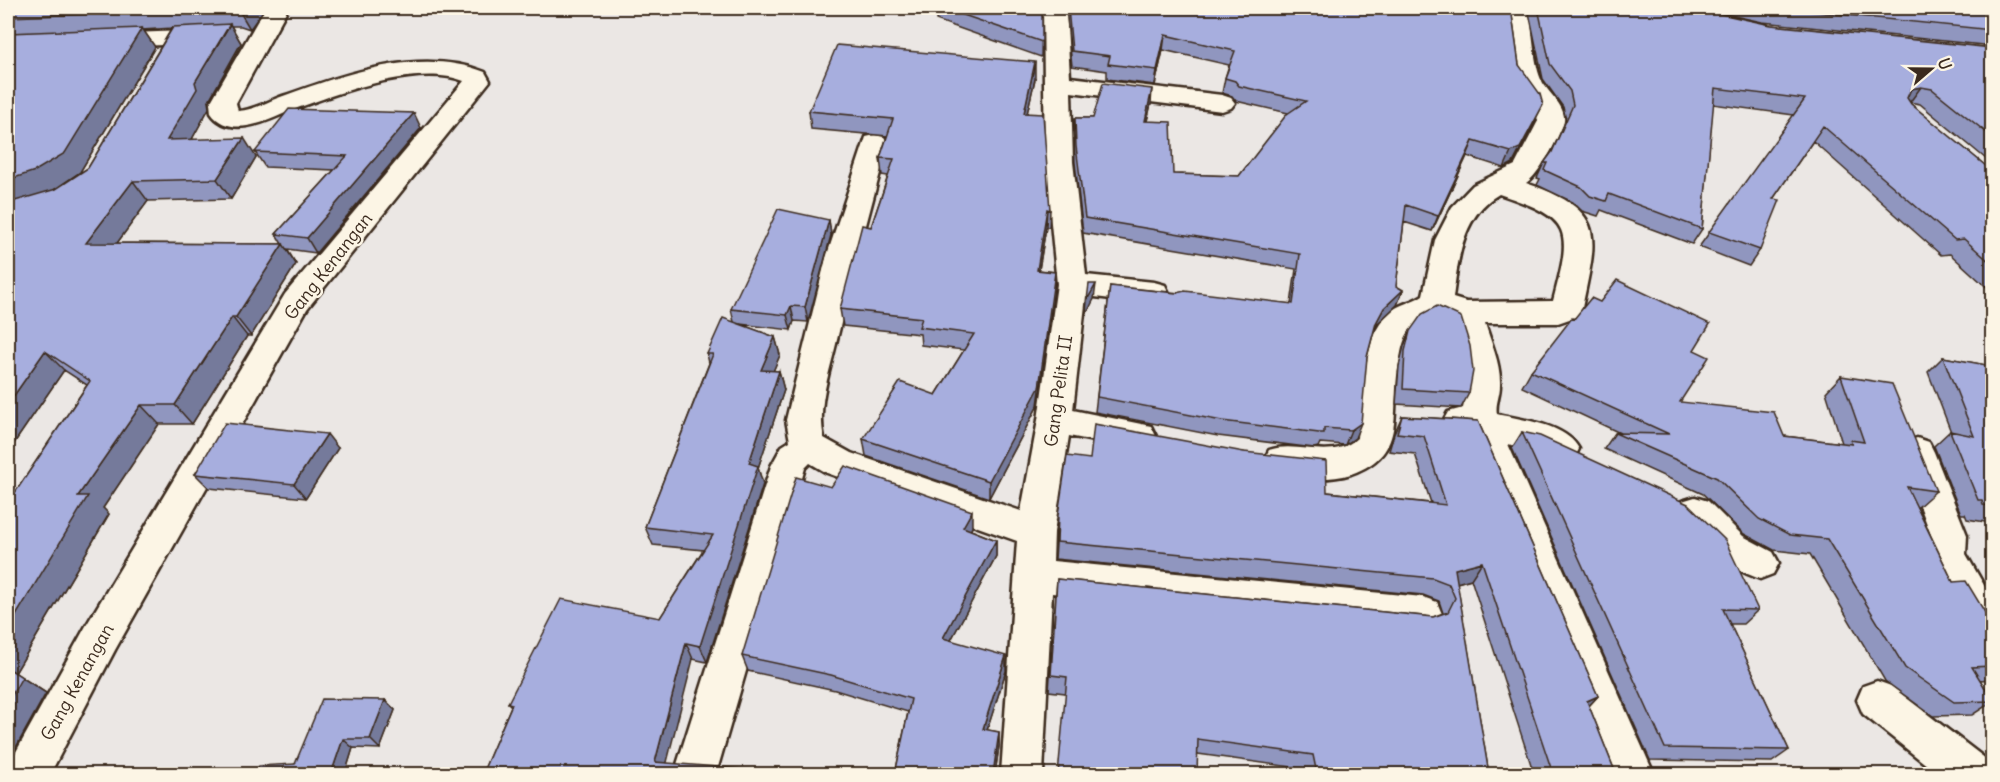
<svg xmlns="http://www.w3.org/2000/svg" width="2000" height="782" viewBox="0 0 2000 782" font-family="Delius,sans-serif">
	<rect width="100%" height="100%" fill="#ebe7e4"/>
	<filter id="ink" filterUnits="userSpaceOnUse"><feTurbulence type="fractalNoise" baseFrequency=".0167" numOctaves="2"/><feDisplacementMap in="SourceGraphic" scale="12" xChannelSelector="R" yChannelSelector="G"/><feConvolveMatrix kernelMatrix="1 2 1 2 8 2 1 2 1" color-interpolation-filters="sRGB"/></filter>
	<g filter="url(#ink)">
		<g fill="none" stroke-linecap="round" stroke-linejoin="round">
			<defs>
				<path id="minor" d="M265 8H288L236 103 238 111C255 110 270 100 286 95 348 73 421 47 485 72L490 81 307 309 115 650 50 774H8L12 759 87 624 285 294 464 81C420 64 346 90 303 106 284 112 268 123 247 126 233 128 219 125 211 113L210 103Z
					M1043 8H1066L1070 77 1222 95 1231 98 1235 103 1231 108 1222 111 1071 92 1073 162 1086 275 1154 282 1165 285 1169 293 1165 301 1154 304 1086 296 1073 410 1151 426 1156 436 1151 446 1139 450 1069 436 1054 532 1053 561 1423 597 1437 602 1442 614 1437 626 1423 631 1052 593 1043 774H1001L1017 541 827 473 810 463 805 468 716 774H674L771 466 782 446 790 441 786 420 794 387 826 258 866 137 875 135 884 137 888 143C870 210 852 276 836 344 829 374 817 407 824 438L851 453 1021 511 1038 420 1057 284 1045 162Z
					M1505 8H1529C1532 25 1534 68 1542 81 1548 93 1566 106 1564 121 1562 135 1538 176 1526 183 1608 211 1597 235 1582 308L1578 316 1558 323H1485C1491 343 1501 364 1500 385 1500 396 1495 404 1497 414 1523 420 1566 424 1579 449L1574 459 1562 463 1531 450 1508 444 1654 774H1612L1470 436 1448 430 1443 421 1448 412 1463 408 1468 386 1465 360 1453 320 1437 316C1428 319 1419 322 1412 328 1404 336 1402 347 1400 358 1388 409 1411 453 1351 474 1325 482 1294 478 1269 470L1264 460 1269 450C1298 440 1332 462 1357 438 1361 399 1359 341 1390 312 1399 304 1413 302 1423 295L1435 240 1452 207 1473 185 1515 165 1538 121 1535 108 1515 80ZM1499 194C1573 219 1572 228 1553 301L1466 302 1453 298C1458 260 1462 215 1499 194Z
					M210 30 219 32 222 37 219 42 105 48 96 46 93 41 96 36 105 34Z
					M1917 438 1929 442 1934 452 1967 535 1966 554 1992 599V650L1978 645 1939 579 1928 554 1931 535 1900 452 1905 442Z
					M1695 497 1708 501 1743 536 1773 552 1779 563 1773 574 1760 579C1727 567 1693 544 1677 512L1682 501Z
					M1877 681 1891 686 1986 759 1992 774H1938L1863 714 1857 700 1863 686Z"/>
			</defs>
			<use href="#minor" stroke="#3b2a1e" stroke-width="5"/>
			<use href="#minor" fill="#fcf5e5" fill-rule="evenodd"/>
		</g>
		<path fill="#9096bf" stroke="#3b2a1e" stroke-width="1.5" fill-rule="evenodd" d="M8 8H265L250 29 241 26H231L241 43 208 102 209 108 192 139 256 157 231 199 148 201 117 243 282 244 276 234 334 170 265 167 255 152 421 128 316 253 287 249 296 264 251 336H247L192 424H159L103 508 109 514 15 673 46 693 10 758 8 767V503L87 385 64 370 8 452V33H14L8 24ZM172 28 88 168 55 189 80 172 155 47 143 30Z
			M936 8H1042L1041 57 936 20Z
			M1066 8H1511L1519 65 1536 121 1513 163 1504 168 1467 156 1432 231 1404 222 1396 286 1403 290 1397 305 1378 323 1374 331 1367 357 1355 438 1345 445 1320 443 1318 447 1314 448 1218 436 1095 412 1110 286 1291 304 1296 269 1083 233 1075 162 1074 133 1075 118H1093L1151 104 1147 121 1173 174 1239 176 1288 113 1236 101 1232 96 1222 93 1225 78 1229 65 1163 50 1155 85 1107 79V71L1072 66Z
			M1528 8H1693L1771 25 1992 48V164L1920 104 1909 102 1911 104 1992 171V292L1950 254 1941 255 1813 141 1773 199 1760 250 1749 266 1699 247 1794 115 1713 104 1702 229 1692 244 1601 210 1598 216 1582 211 1573 202 1537 185 1540 179 1537 178 1544 163 1551 153 1566 120 1563 107 1543 79Z
			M1698 8H1978L1992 16V48V46L1762 22Z
			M1035 79 1027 113 1050 210 1049 227H1046L1039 270 1055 272 1054 289 1038 405 989 498 866 456 863 439 936 395 964 350 921 345 920 334 843 326 840 309 871 227 888 176 882 175 880 158 887 136 811 129 809 111Z
			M829 220 831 235 808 322 794 321 791 330 740 324 775 337 780 355 773 371H779L784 390 758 468 763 484 707 662 693 659 482 774 511 706 508 703 660 618 703 550 653 545 645 527 709 363 707 354 734 322 731 309Z
			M1574 319 1694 350 1680 402 1784 436 1842 443 1826 392 1841 376 1936 491 1918 507H1917L1953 582 1992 624V679L1980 680 1992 699V702L1972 715 1933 716 1885 681 1810 554 1774 550 1744 534 1703 494 1604 449 1615 433H1620L1522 387 1531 371Z
			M1410 331 1469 393 1461 408 1396 404 1399 366 1404 346Z
			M1943 357 1992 366V523L1967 519 1965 514H1961L1934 446 1950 431 1951 432 1928 372Z
			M1402 416 1478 421 1598 696 1589 706 1616 774H1534L1471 579 1457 583 1489 774H1306L1305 769 1198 754 1065 693 1049 691 1057 579 1433 617 1443 613 1439 601 1423 595 1055 559 1058 515 1090 459 1244 452 1327 492 1431 503 1415 454 1389 451 1394 434Z
			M1522 432 1758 610 1743 624H1730L1789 750 1772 762 1650 760 1512 448Z
			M338 448 306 498 209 488 195 474Z
			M972 527 971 530 996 540V556L951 640 1006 671 987 730 999 732V746L995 774H895L908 712 835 690 748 671 742 656Z
			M385 700 395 710 380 749 353 748 345 774H255L295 764Z"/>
		<path fill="#757a9b" stroke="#3b2a1e" stroke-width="1.5" d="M8 8H18L8 15Z
			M244 8H265L250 29 240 12Z
			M230 24 241 43 208 102 209 108 181 159 167 140 195 82Z
			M142 28 155 47 80 172 52 191 8 205V180Z
			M1165 35 1163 50 1155 85 1157 70Z
			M1035 62V79L1023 131 1024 113Z
			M1921 87 1910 102 1899 105 1911 89Z
			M1152 89 1151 104 1143 136 1145 121Z
			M1543 105 1513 163 1504 168 1511 152Z
			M414 113 421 128 316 253 307 238Z
			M244 138 256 157 231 199 217 179Z
			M1473 141 1467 156 1432 231 1438 216Z
			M133 181 148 201 103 262 86 243Z
			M1047 209 1046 227 1036 287 1037 270Z
			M829 220 831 235 808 322 805 307Z
			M283 244 296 264 251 336 236 317Z
			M1055 272 1054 289 1038 405 989 498V481Z
			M1096 284 1094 299 1086 315 1087 300Z
			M1403 290 1397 305 1378 323 1370 338 1376 323 1384 308Z
			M791 306 794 321 791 330 787 315Z
			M232 317 247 336 192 424 175 405Z
			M775 337 780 355 766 388 761 370Z
			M45 351 64 370 8 452V404Z
			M779 371 784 390 758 468 763 484 707 662 700 646 749 463Z
			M141 405 159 424 103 508 109 514 15 673 46 693 10 758 8 767V629L78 496Z
			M1361 423 1355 438 1345 445 1351 430Z
			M327 434 338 448 306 498 294 484Z
			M972 511V527L964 543 963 527Z
			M996 540V556L944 653 943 638Z
			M1482 562 1471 579 1449 585 1455 569Z
			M686 643 693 659 664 774 655 762Z
			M1006 656V671L983 743V729Z
			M1598 696 1583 712 1587 701Z
			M385 700 395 710 380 749 370 739Z
			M999 732V746L995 774H993Z
			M343 739 353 748 345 774H331Z"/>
		<path fill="#a7aede" stroke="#3b2a1e" stroke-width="1.5" d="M15 8H244L240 12 231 9 8 17V14Z
			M943 8H1042V42Z
			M1068 8H1511L1519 65 1540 94 1543 105 1520 148 1511 152 1473 141 1438 216 1406 205 1396 286 1403 290 1384 308 1376 323 1367 357 1361 423 1351 430 1324 428V433H1319L1222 421 1097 397 1110 286 1176 293 1185 291 1293 304 1300 254 1085 218 1076 146 1075 118H1093L1103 83 1152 89 1145 121 1171 122 1173 174 1239 176 1287 114 1306 101 1239 86 1235 81 1225 78 1235 51 1165 35 1157 70 1108 64 1110 56 1072 51Z
			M1538 8H1693L1771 25 1992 48V137L1932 89 1921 87 1911 89 1907 98 1911 104 1992 171V264L1964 239 1955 240 1823 126 1773 199 1780 200 1760 250 1709 232 1805 99 1715 88 1702 229 1609 194 1606 201 1590 196 1581 187 1544 170 1547 163H1544L1552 152 1573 105 1570 91 1550 64Z
			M1778 8H1981L1992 16V30Z
			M230 24 195 82 197 89 167 140 244 138 217 179 133 181 86 243 283 244 236 317H232L175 405H141L78 496H88L8 629V503L90 381 45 351 8 404V203L56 189 88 168 173 27Z
			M142 28 65 153 35 171 8 180V33Z
			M837 45 1035 62 1024 113 1043 114 1050 210 1047 209 1037 270 1055 272 1039 388 989 481 863 439 900 382 936 395 974 334 919 327 922 318 840 309 862 225 871 227 894 159 880 158 893 119 809 111Z
			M289 109 414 113 307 238 276 234 347 156 255 152Z
			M778 209 829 220 805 307 791 306 787 315 731 309Z
			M1617 280 1710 324 1694 350 1709 357 1680 402 1774 412 1784 436 1852 444 1850 440 1864 442 1841 376 1892 384 1936 491 1907 487 1953 582 1966 581 1992 624V666L1972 667 1992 699V701L1954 702 1905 668 1827 539 1790 535 1759 519 1717 478 1615 433 1669 434 1531 371 1572 318 1574 319 1591 298 1600 302Z
			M1089 284H1096L1087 300Z
			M1437 306 1461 317 1470 346 1473 371 1469 393 1403 389 1405 351 1410 331 1422 314Z
			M723 318 775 337 761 370 779 371 749 463 758 466 700 646 686 643 655 762 807 774H482L512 704 508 703 561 599 660 618 713 535 645 527 713 354H707Z
			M1943 357 1992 366V506L1983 505 1982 500H1978L1950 431 1974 436Z
			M1402 416 1478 421 1598 696 1587 701 1616 774H1553L1482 562 1455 569 1489 774H1317L1313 755 1198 739 1197 774H1058L1067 677 1051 675 1057 579 1433 617 1448 612 1455 598 1449 584 1433 578 1057 542 1058 515 1067 456 1090 459 1094 424 1244 452 1326 461 1327 492 1446 505 1424 436 1397 433Z
			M225 423 327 434 294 484 195 474Z
			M1522 432 1540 436 1688 504 1725 540 1758 610 1723 609 1789 750 1665 748Z
			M845 466 972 511 963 527 996 540 943 638 1006 656 983 729 999 732 993 774H895L911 699 831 675 742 656 796 477 831 487Z
			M8 668 22 677 8 702Z
			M322 699 385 700 370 739H343L331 774H255L259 766 295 764Z"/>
	</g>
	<g text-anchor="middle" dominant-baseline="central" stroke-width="5" stroke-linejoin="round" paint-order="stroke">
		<g font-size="18" fill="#3b2a1e" stroke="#fcf5e5">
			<text transform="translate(328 266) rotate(-52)">Gang Kenangan</text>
			<text transform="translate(1058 391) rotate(-82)">Gang Pelita II</text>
			<text transform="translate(77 682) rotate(-61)">Gang Kenangan</text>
		</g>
	</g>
	<rect width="2000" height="782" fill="none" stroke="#fcf5e5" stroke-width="30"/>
	<rect x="15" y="15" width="1970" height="752" fill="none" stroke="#3b2a1e" stroke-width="2" filter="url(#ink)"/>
	<g transform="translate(1931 69) rotate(70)" stroke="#fcf5e5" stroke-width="4.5" paint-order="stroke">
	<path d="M0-4.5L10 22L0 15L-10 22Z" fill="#3b2a1e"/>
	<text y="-9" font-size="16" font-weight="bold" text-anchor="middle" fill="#3b2a1e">U</text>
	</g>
</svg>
